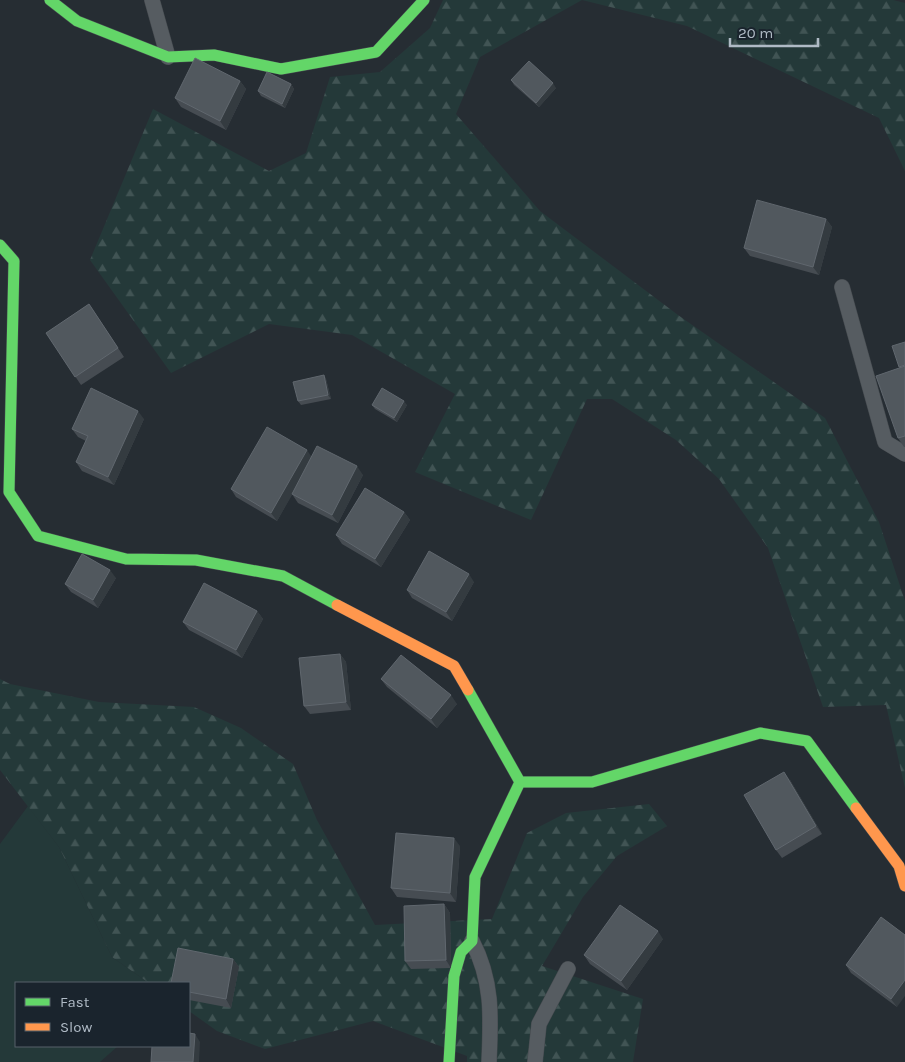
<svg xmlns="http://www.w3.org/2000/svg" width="905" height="1062" viewBox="0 0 905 1062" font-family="Karla,sans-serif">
	<defs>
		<pattern id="forest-firs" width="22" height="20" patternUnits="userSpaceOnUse" patternTransform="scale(1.25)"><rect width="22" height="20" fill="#243939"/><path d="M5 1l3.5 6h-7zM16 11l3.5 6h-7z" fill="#415454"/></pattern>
	</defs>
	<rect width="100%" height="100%" fill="#262d33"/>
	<path fill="#243939" d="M28 806 59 847 112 957 149 983H16V1046H118L100 1062H0V844Z"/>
	<path fill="url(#forest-firs)" d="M443 0H582L480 57 456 114 540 211 678 315 825 418 879 522 905 601V788L886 705 823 707 768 548 719 479 676 440 612 399H587L531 520 415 472 455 394 352 335 269 324 171 373 90 260 153 109 269 171 306 153 330 77 380 72 430 28Z
		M582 0H893L905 3V171L879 118 687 26Z
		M0 679 10 684 99 702 194 707 241 728 293 764 317 820 375 925 492 919 527 833 566 813 649 804 667 826 617 856 583 897 542 966 643 999 633 1062H467V1056L373 1021 265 1049 217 1031 189 1011V983H149L112 957 59 847 0 770Z"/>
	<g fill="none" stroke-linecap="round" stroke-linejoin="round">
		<defs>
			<path id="lane" d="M152 0 168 57
				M842 287 885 442 905 454
				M472 941C493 981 491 1017 489 1062
				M535 1062 539 1024 568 969"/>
			<path id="fast" d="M50 0 77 21 168 57 214 55 281 69 376 52 424 0
				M0 245 14 261 9 492 38 536 126 559 196 560 283 576 337 605
				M468 690 520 782H592L760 733 807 741 856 808
				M449 1062 454 976 461 952 472 941 475 877 520 782"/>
			<path id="slow" d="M337 605 454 666 468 690
				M856 808 899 866 905 886"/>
		</defs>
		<use href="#lane" stroke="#44494e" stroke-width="16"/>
		<use href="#fast" stroke="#44494e" stroke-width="12"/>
		<use href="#slow" stroke="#44494e" stroke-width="12"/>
		<use href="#lane" stroke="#565c61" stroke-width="15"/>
		<use href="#fast" stroke="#63d668" stroke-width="11"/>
		<use href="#slow" stroke="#ff974d" stroke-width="11"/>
	</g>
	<path fill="#464c52" d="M511 80 556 88 539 107 514 85Z
		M240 81 246 89 226 130 181 107 175 98Z
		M291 84 294 89 285 108 261 96 258 91Z
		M826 219 832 227 819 275 750 256 744 248Z
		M89 304 124 357 81 385 46 333Z
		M905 342V447H904L898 438 899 367Z
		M324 375 326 379 331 399 301 405 298 401Z
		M372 405H407L397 422 375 409Z
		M144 419 114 485 82 471 76 462 86 441 78 437 72 429Z
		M312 457 363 475 338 523 298 503 292 494 277 521 236 497 231 489Z
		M404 512 410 520 381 567 342 544 336 535Z
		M116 578 98 608 71 592 65 584Z
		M474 582 452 621 412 598 407 590Z
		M257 611 263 619 242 658 189 630 183 622Z
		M340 654 346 662 351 710 310 714 304 706Z
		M381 679 457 704 437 728 387 687Z
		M790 780 822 834 782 858 776 850Z
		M460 846 456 902 397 897 391 888Z
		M444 904 450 913 451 968 411 969 405 961Z
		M881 917 897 1007 851 973 846 965Z
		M663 939 627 990 590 964 584 955Z
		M233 959 239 967 231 1008 189 1000V983Z"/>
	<path fill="#343b40" d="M240 81 246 89 226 130 220 121Z
		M553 83 556 88 539 107 536 103Z
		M291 84 294 89 285 108 282 104Z
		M826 219 832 227 819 275 813 267Z
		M324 375 326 379 331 399 328 395Z
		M404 401 407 405 397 422 394 418Z
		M138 411 144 419 114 485 108 477Z
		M307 450 313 459 277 521 271 513Z
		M357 466 363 475 338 523 332 515Z
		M404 512 410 520 381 567 375 559Z
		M110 570 116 578 98 608 93 600Z
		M469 574 474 582 452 621 446 612Z
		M257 611 263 619 242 658 236 650Z
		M340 654 346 662 351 710 346 702Z
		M451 695 457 704 437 728 431 719Z
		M784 772 790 780 822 834 816 826Z
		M454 838 460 846 456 902 450 893Z
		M444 904 450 913 451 968 446 960Z
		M658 931 663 939 627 990 621 981Z
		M233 959 239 967 231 1008 226 999Z
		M905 980V996L897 1007 891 999Z
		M195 1034 200 1042 199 1062H193Z"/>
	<path fill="#51585e" stroke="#60676e" d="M195 58 240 81 220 121 175 98Z
		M529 61 553 83 536 103 511 80Z
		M267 72 291 84 282 104 258 91Z
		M757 200 826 219 813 267 744 248Z
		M89 304 118 348 75 377 46 333Z
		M905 342V365L899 367 892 346Z
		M905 366V436L898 438 876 376Z
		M324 375 328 395 298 401 293 382Z
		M91 388 138 411 108 477 76 462 88 436 72 429Z
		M382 388 404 401 394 418 372 405Z
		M267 427 307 450 271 513 231 489Z
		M317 446 357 466 332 515 292 494Z
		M365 488 404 512 375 559 336 535Z
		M429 551 469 574 446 612 407 590Z
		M82 554 110 570 93 600 65 584Z
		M204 583 257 611 236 650 183 622Z
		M340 654 346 702 304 706 299 658Z
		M401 655 451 695 431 719 381 679Z
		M784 772 816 826 776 850 744 795Z
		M396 833 454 838 450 893 391 888Z
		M444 904 446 960 405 961 404 906Z
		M620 905 658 931 621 981 584 955Z
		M881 917 905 935V980L891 999 846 965Z
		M178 948 233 959 226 999 189 992V983H171Z
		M189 1033 195 1034 193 1062H151L152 1046H189Z"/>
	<rect x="15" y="982" width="175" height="65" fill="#1a242d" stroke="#56606a"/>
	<rect x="25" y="998" width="25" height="8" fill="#63d668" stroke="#56606a"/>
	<text x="60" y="1007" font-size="15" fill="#afbac5">Fast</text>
	<rect x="25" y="1023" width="25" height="8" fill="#ff974d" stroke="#56606a"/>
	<text x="60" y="1032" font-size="15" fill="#afbac5">Slow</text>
	<path d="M730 38v8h88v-8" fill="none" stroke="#afbac5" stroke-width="2.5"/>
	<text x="738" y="38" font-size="15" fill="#afbac5" stroke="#1a242d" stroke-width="4" paint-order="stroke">20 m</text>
</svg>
